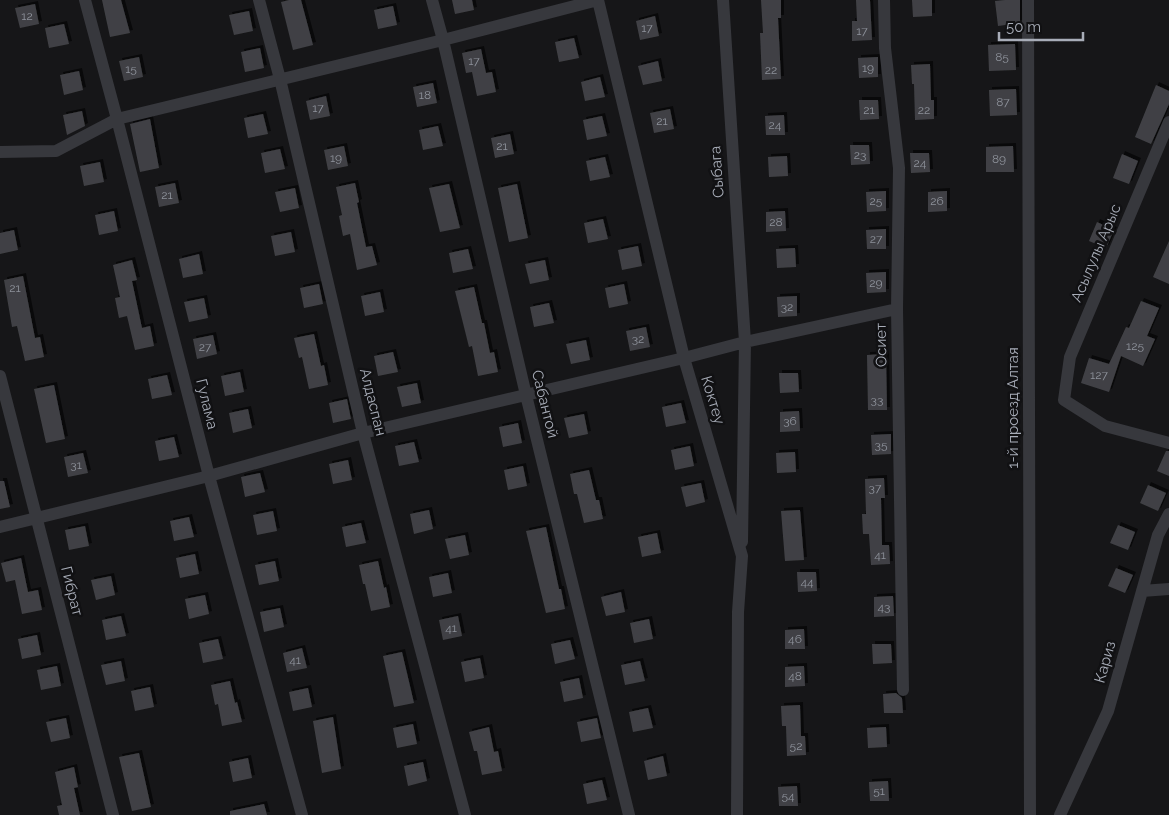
<svg xmlns="http://www.w3.org/2000/svg" width="1169" height="815" viewBox="0 0 1169 815" font-family="Raleway,sans-serif">
	<defs>
		<filter id="shadow"><feDropShadow dx="3" dy="-3" stdDeviation="0" flood-color="#0009"/></filter>
	</defs>
	<rect width="100%" height="100%" fill="#161618"/>
	<path fill="#404145" filter="url(#shadow)" d="M102 0H121L130 33 110 37Z
		M289 0H301L313 45 293 50 281 2Z
		M452 0H472L474 10 455 14Z
		M761 0H781V18H778L781 79 762 80 760 33H763Z
		M856 0H870L872 40 852 41V21H857Z
		M912 0H932V16L913 17Z
		M1005 0H1020V23L998 26 995 1Z
		M35 4 39 24 20 28 15 8Z
		M393 6 397 25 378 29 374 10Z
		M249 11 253 31 234 35 229 15Z
		M655 16 659 36 640 40 636 21Z
		M64 24 69 44 49 48 45 28Z
		M574 38 579 58 559 62 555 42Z
		M1015 44 1016 70 989 71 988 45Z
		M260 48 264 68 245 72 241 52Z
		M481 49 486 73 492 72 496 92 477 96 472 72 466 73 462 53Z
		M139 57 143 77 124 81 119 61Z
		M878 57V77L859 78 858 58Z
		M658 61 662 81 643 85 638 66Z
		M930 64 931 100H934V119L915 120 914 84H912L911 65Z
		M79 71 83 90 64 95 60 75Z
		M600 77 605 97 585 101 581 82Z
		M433 83 437 103 417 107 413 87Z
		M1156 85 1169 91V104L1151 144 1135 137Z
		M1016 89 1017 115 990 116 989 90Z
		M326 96 330 116 310 120 306 101Z
		M859 100H878L879 119 860 120Z
		M670 109 674 129 654 133 650 113Z
		M82 111 85 126 67 135 63 115Z
		M263 114 268 134 248 138 244 118Z
		M784 115 785 135H766L765 116Z
		M602 116 607 136 587 140 583 120Z
		M150 119 159 168 140 172 130 124Z
		M438 126 443 146 423 150 419 130Z
		M510 134 514 154 495 158 491 138Z
		M850 145H869L870 164 851 165Z
		M344 146 348 166 328 170 324 150Z
		M1013 146 1014 172H986V147Z
		M280 149 285 169 265 173 261 153Z
		M910 153H929L930 172 911 173Z
		M1122 154 1138 161 1129 184 1113 178Z
		M787 156 788 176 769 177 768 157Z
		M605 157 610 177 590 181 586 161Z
		M100 162 104 182 84 186 80 166Z
		M175 183 179 203 159 207 155 187Z
		M355 183 359 202 357 203 366 247 372 246 377 265 357 270 350 234 343 236 339 216 342 215 336 187Z
		M449 184 460 228 440 232 429 188Z
		M517 184 528 238 509 242 498 188Z
		M295 188 299 208 280 212 275 192Z
		M886 191V211L867 212 866 192Z
		M947 191V211L928 212V192Z
		M114 211 118 231 99 235 95 215Z
		M785 211 786 231 766 232V212Z
		M603 219 608 239 588 243 584 223Z
		M1097 222 1114 230 1106 248 1089 241Z
		M886 229V249H867L866 230Z
		M14 230 18 250 0 254V233Z
		M291 232 295 252 275 256 271 236Z
		M1169 241V284L1153 277Z
		M638 246 642 266 622 270 618 250Z
		M795 248 796 267 777 268 776 249Z
		M468 249 473 269 453 273 449 253Z
		M199 254 203 274 183 278 179 259Z
		M132 260 137 280 132 281 142 328 150 326 154 346 135 350 127 316 119 318 115 298 120 297 113 265Z
		M545 260 549 280 530 284 525 264Z
		M886 272V292L867 293 866 273Z
		M23 276 35 338 40 337 44 357 25 361 17 326 12 327 4 280Z
		M319 284 323 304 304 308 300 288Z
		M624 284 628 304 609 308 605 288Z
		M474 287 482 323H484L490 353 494 352 498 372 478 376 472 346 469 347 455 291Z
		M380 292 384 312 365 316 361 296Z
		M797 296V316L778 317 777 297Z
		M204 298 208 318 189 322 184 302Z
		M1141 301 1159 308 1147 336 1155 339 1143 366 1121 356 1109 392 1081 383 1089 358 1109 364 1126 327 1129 328Z
		M549 303 554 323 534 327 530 307Z
		M646 327 650 347 630 351 626 331Z
		M314 334 321 366 324 365 328 385 309 389 302 357 299 358 294 338Z
		M213 335 217 354 197 359 193 339Z
		M586 340 590 360 571 364 566 344Z
		M393 352 398 372 378 376 374 356Z
		M886 354 887 410H868L867 355Z
		M240 372 244 392 225 396 221 376Z
		M779 373H798L799 392 780 393Z
		M167 375 172 395 152 399 148 379Z
		M417 383 421 403 402 407 397 387Z
		M54 385 65 439 46 443 34 389Z
		M347 399 351 419 333 423 329 403Z
		M681 403 686 423 666 427 662 407Z
		M248 409 252 428 233 433 229 413Z
		M799 411 800 431 780 432V412Z
		M584 414 588 434 569 438 564 418Z
		M518 423 522 443 503 447 499 427Z
		M891 434V454L872 455 871 435Z
		M174 437 179 457 159 461 155 441Z
		M414 442 419 462 399 466 395 446Z
		M690 446 694 466 675 470 671 450Z
		M1166 451H1169V476L1157 471Z
		M795 452 796 472 777 473 776 453Z
		M83 453 88 473 68 477 64 457Z
		M348 460 352 480 333 484 329 464Z
		M523 466 527 486 508 490 504 470Z
		M589 470 596 500H599L603 519 584 523 577 494H574L570 474Z
		M260 473 265 492 245 497 241 477Z
		M884 478 885 498H881L882 545H889L890 564 871 565 869 534H863L862 514H866L865 479Z
		M0 481H4L10 507 0 509Z
		M701 483 705 502 686 507 681 487Z
		M1148 485 1166 493 1158 511 1140 503Z
		M429 510 433 529 414 534 410 514Z
		M800 510 804 560 785 561 781 511Z
		M273 511 277 531 257 535 253 515Z
		M189 517 194 537 174 541 170 521Z
		M361 523 366 543 346 547 342 527Z
		M1118 525 1135 532 1128 550 1110 543Z
		M85 526 89 546 69 550 65 530Z
		M546 527 559 589H561L565 609 546 613 526 531Z
		M657 533 661 553 642 557 638 537Z
		M465 535 469 555 450 559 445 539Z
		M195 554 199 574 180 578 176 558Z
		M21 558 28 592 38 590 42 610 22 614 15 580 6 582 1 563Z
		M275 561 279 581 259 585 255 565Z
		M378 561 384 588 386 587 390 607 371 611 365 584H363L359 565Z
		M1116 568 1133 575 1125 593 1108 586Z
		M797 572H816L817 591 798 592Z
		M448 573 452 593 433 597 429 577Z
		M111 576 115 595 96 600 91 580Z
		M621 592 625 612 606 616 601 597Z
		M205 595 209 614 189 619 185 599Z
		M893 596 894 616 874 617V597Z
		M280 608 284 627 264 632 260 612Z
		M121 616 126 636 106 640 102 620Z
		M458 616 462 636 443 640 439 620Z
		M649 619 653 639 634 643 630 623Z
		M804 629 805 649H785V630Z
		M37 635 41 655 22 659 18 639Z
		M218 639 223 659 203 663 199 643Z
		M570 640 575 659 555 664 551 644Z
		M872 644H891L892 663 873 664Z
		M302 648 307 668 287 672 283 653Z
		M402 652 414 703 394 707 383 656Z
		M480 658 484 678 465 682 461 662Z
		M121 661 125 681 106 685 101 665Z
		M640 661 645 681 625 685 621 665Z
		M57 666 61 686 41 690 37 670Z
		M804 666 805 686 785 687V667Z
		M579 678 583 698 564 702 560 682Z
		M230 681 235 703 237 702 242 722 222 726 218 704 215 705 211 685Z
		M150 687 154 707 135 711 131 691Z
		M308 688 312 707 293 711 289 692Z
		M896 693 902 698 903 713H884L883 694Z
		M800 705 801 736H805L806 755 787 756 786 726H782L781 706Z
		M648 708 653 728 633 732 629 712Z
		M333 717 341 769 322 773 313 721Z
		M66 718 70 738 51 742 46 722Z
		M597 718 601 738 581 742 577 722Z
		M413 724 417 744 397 748 393 728Z
		M489 727 494 752 498 751 502 771 482 775 477 751H474L469 732Z
		M886 727 887 747 868 748 867 728Z
		M139 753 151 807 132 811 119 757Z
		M663 756 667 776 648 780 644 761Z
		M248 758 252 778 233 782 229 762Z
		M423 762 427 781 408 786 404 766Z
		M74 767 78 787 74 788 80 815H59L57 806 62 805 55 772Z
		M602 780 607 800 587 804 583 784Z
		M888 781 889 801H870L869 782Z
		M797 786 798 806H779L778 787Z
		M264 804 267 815H230V811Z"/>
	<g fill="none" stroke-linecap="round" stroke-linejoin="round">
		<path stroke="#37383d" stroke-width="12" d="M85 0 117 119 209 476 302 815
			M259 0 280 79 363 433 465 815
			M432 0 443 40 526 395 629 815
			M598 0 684 358 742 556 738 612 737 815
			M723 0 745 342 742 542
			M884 0 885 48 899 168 897 309 903 690
			M1028 0 1030 815
			M1169 122 1070 357 1064 400 1105 426 1169 443
			M0 152 56 151 117 119 443 40 598 0
			M0 376 113 815
			M0 527 209 476 363 433 684 358 745 342 897 309
			M1142 591 1169 589
			M1060 815 1108 711 1158 535 1169 514"/>
	</g>
	<g text-anchor="middle" dominant-baseline="central" stroke-width="5" stroke-linejoin="round" paint-order="stroke">
		<g font-size="12" fill="#8e929b">
			<text x="27" y="16">12</text>
			<text x="647" y="28">17</text>
			<text x="862" y="31">17</text>
			<text x="1002" y="57">85</text>
			<text x="474" y="61">17</text>
			<text x="868" y="68">19</text>
			<text x="131" y="69">15</text>
			<text x="771" y="70">22</text>
			<text x="425" y="95">18</text>
			<text x="1003" y="102">87</text>
			<text x="318" y="108">17</text>
			<text x="869" y="110">21</text>
			<text x="924" y="110">22</text>
			<text x="662" y="121">21</text>
			<text x="775" y="125">24</text>
			<text x="502" y="146">21</text>
			<text x="860" y="155">23</text>
			<text x="336" y="158">19</text>
			<text x="999" y="159">89</text>
			<text x="920" y="163">24</text>
			<text x="167" y="195">21</text>
			<text x="876" y="201">25</text>
			<text x="937" y="201">26</text>
			<text x="776" y="222">28</text>
			<text x="876" y="239">27</text>
			<text x="876" y="283">29</text>
			<text x="15" y="288">21</text>
			<text x="787" y="307">32</text>
			<text x="638" y="339">32</text>
			<text x="1135" y="346">125</text>
			<text x="205" y="347">27</text>
			<text x="1099" y="375">127</text>
			<text x="877" y="400">33</text>
			<text x="790" y="421">36</text>
			<text x="881" y="445">35</text>
			<text x="76" y="465">31</text>
			<text x="875" y="488">37</text>
			<text x="880" y="555">41</text>
			<text x="807" y="582">44</text>
			<text x="884" y="607">43</text>
			<text x="451" y="628">41</text>
			<text x="795" y="639">46</text>
			<text x="295" y="660">41</text>
			<text x="795" y="676">48</text>
			<text x="796" y="746">52</text>
			<text x="879" y="791">51</text>
			<text x="788" y="796">54</text>
		</g>
		<g font-size="15" fill="#a8adb8" stroke="#111113">
			<text transform="translate(717 172) rotate(-94)">Сыбага</text>
			<text transform="translate(1096 253) rotate(-67)">Асылулы Арыс</text>
			<text transform="translate(881 345) rotate(-91)">Осиет</text>
			<text transform="translate(713 400) rotate(73)">Коктеу</text>
			<text transform="translate(373 402) rotate(76)">Алдаспан</text>
			<text transform="translate(207 404) rotate(76)">Гулама</text>
			<text transform="translate(545 404) rotate(76)">Сабантой</text>
			<text transform="translate(1013 408) rotate(-90)">1-й проезд Алтая</text>
			<text transform="translate(72 591) rotate(76)">Гибрат</text>
			<text transform="translate(1105 662) rotate(-74)">Кариз</text>
		</g>
	</g>
	<path d="M999 32v8h84v-8" fill="none" stroke="#a8adb8" stroke-width="2.5"/>
	<text x="1006" y="32" font-size="15" fill="#a8adb8" stroke="#111113" stroke-width="4" paint-order="stroke">50 m</text>
</svg>
